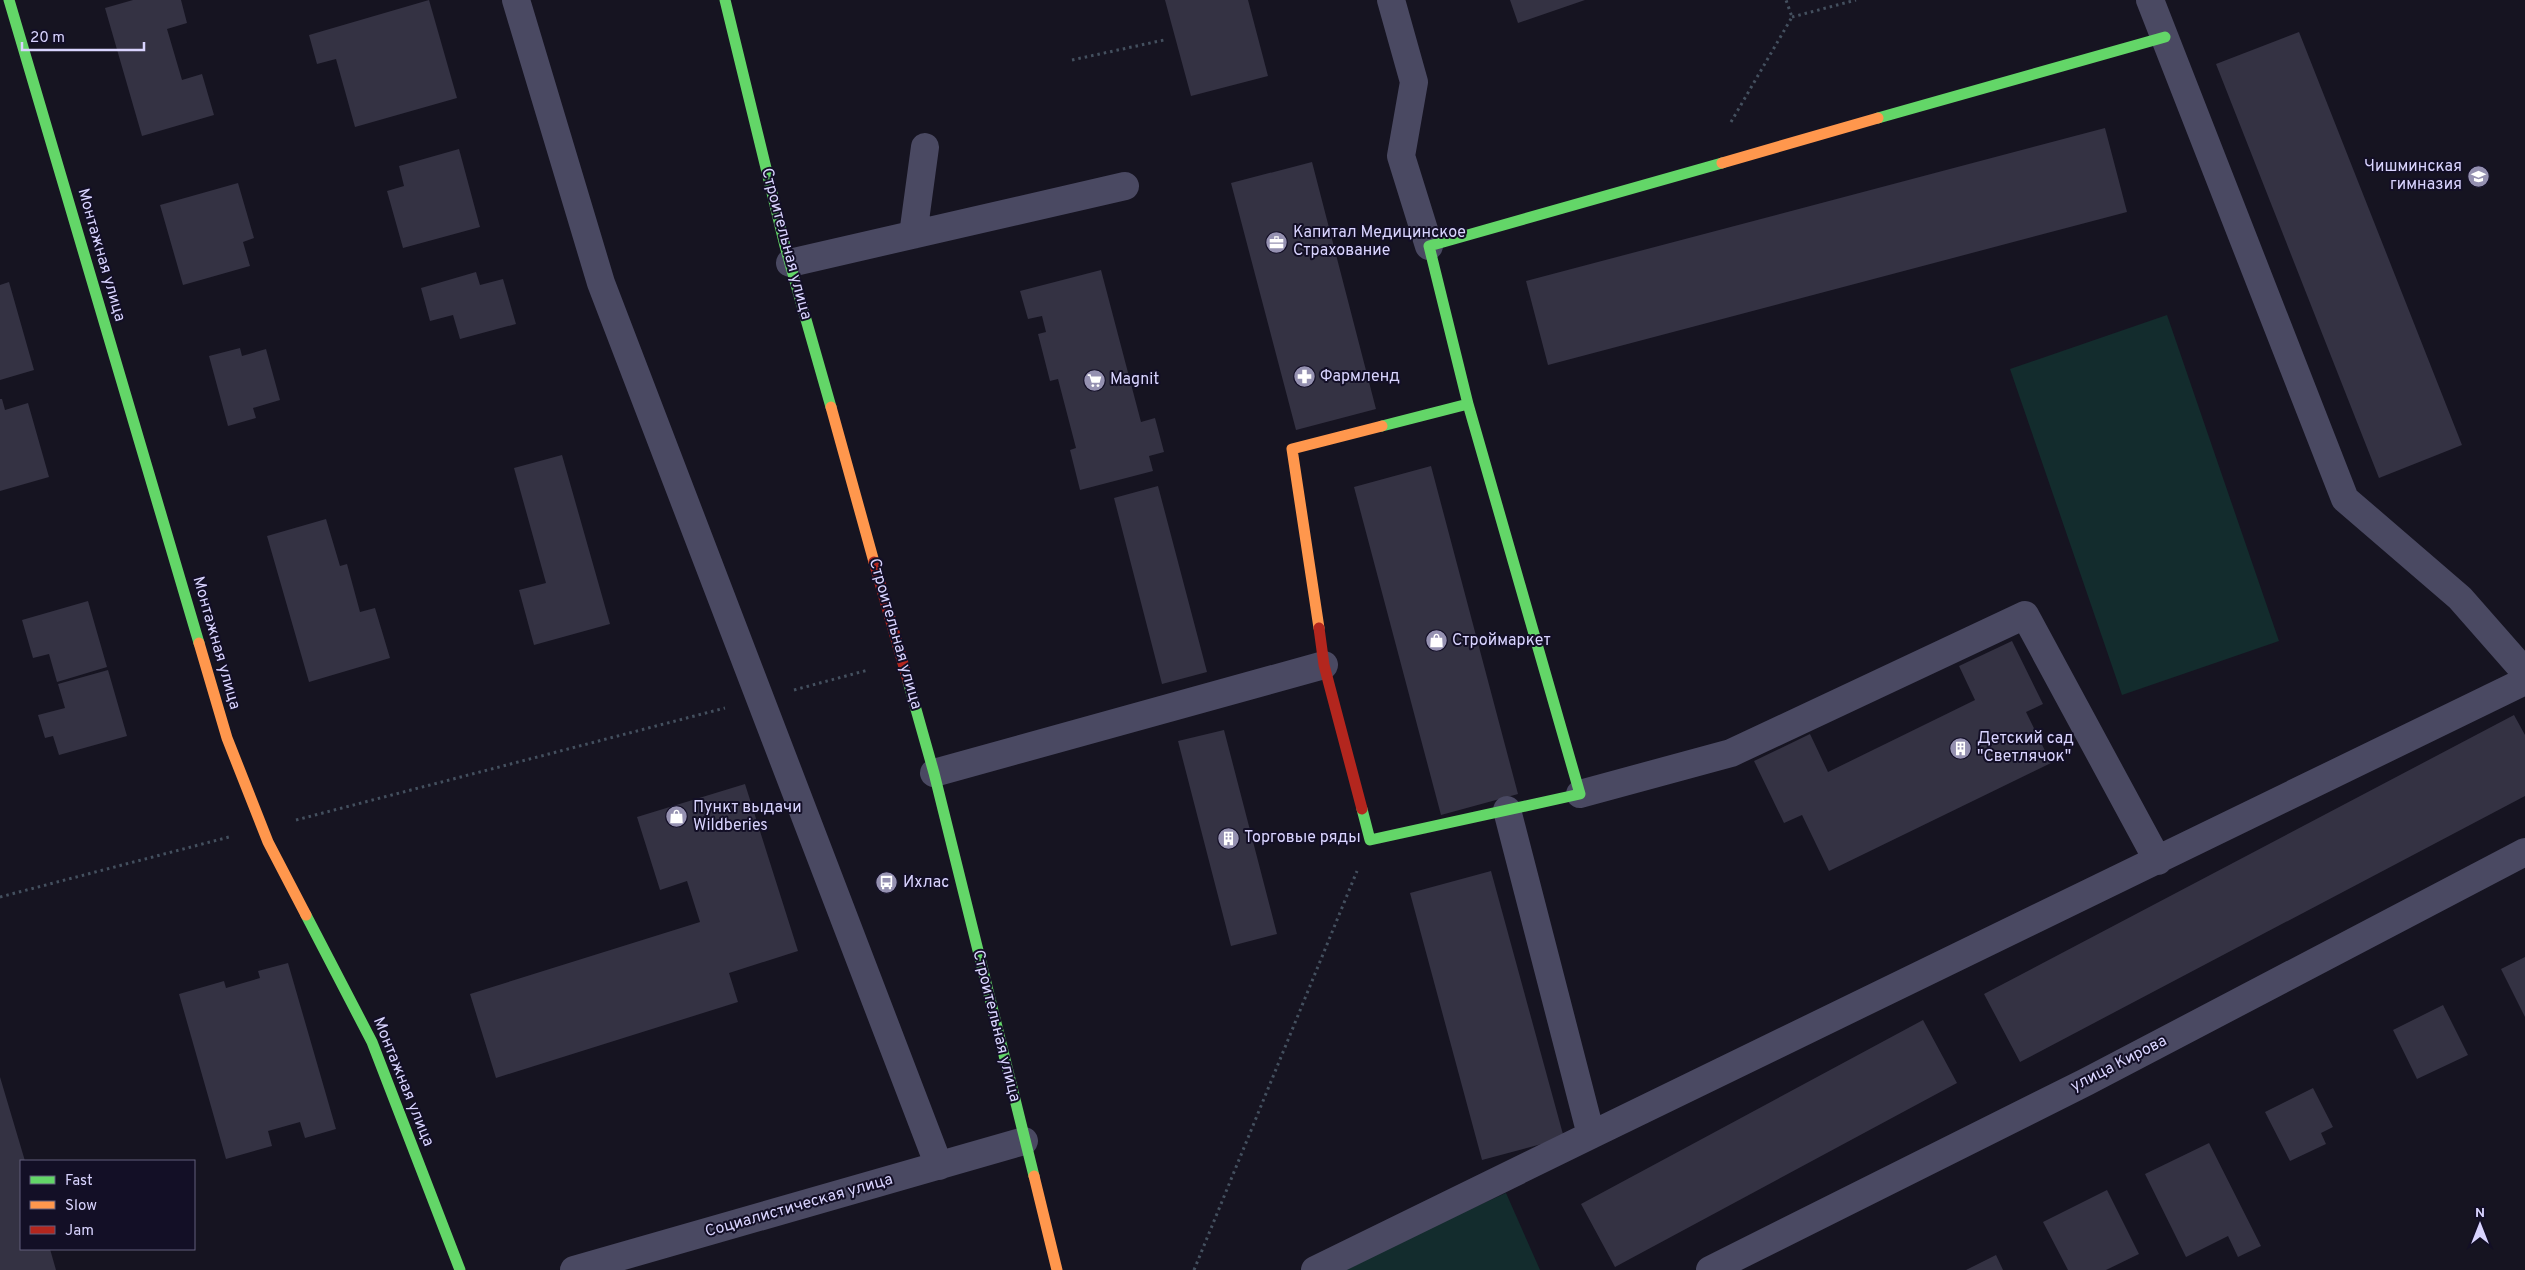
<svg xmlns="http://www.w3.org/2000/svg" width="2525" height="1270" viewBox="0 0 2525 1270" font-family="Overpass,sans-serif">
	<rect width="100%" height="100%" fill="#161421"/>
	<path fill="#132c2d" d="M2167 315 2279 641 2122 695 2010 369Z
		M1506 1193 1540 1270H1343L1341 1267Z"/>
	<path fill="#343243" d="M133 0H181L187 23 167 29 182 80 202 74 214 115 142 136 105 8Z
		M429 0 457 98 355 127 336 59 317 64 309 35Z
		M1165 0H1248L1268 76 1191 96Z
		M1510 0H1585L1518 23Z
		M2299 32 2462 445 2379 478 2216 64Z
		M2105 128 2127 212 1548 365 1526 281Z
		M459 149 480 227 403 248 387 191 404 186 399 166Z
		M1312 162 1376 409 1296 430 1231 183Z
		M238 183 254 238 243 242 250 266 183 285 160 205Z
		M1101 270 1141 422 1155 418 1164 452 1149 456 1153 471 1080 490 1070 450 1076 448 1058 379 1050 381 1038 334 1046 332 1042 316 1028 319 1020 291Z
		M476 272 480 285 503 279 516 324 460 339 453 315 430 321 421 288Z
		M9 282 34 370 0 380V285Z
		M240 348 242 356 266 349 280 400 253 408 256 418 228 426 209 356Z
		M0 399H2L5 410 28 403 49 477 0 491Z
		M562 455 610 624 534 645 519 590 546 583 514 468Z
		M1431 466 1518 794 1441 815 1354 487Z
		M1158 486 1207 672 1162 684 1114 498Z
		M326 519 340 566 347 564 360 612 375 608 390 658 309 682 267 536Z
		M88 601 107 667 57 682 49 654 33 658 22 620Z
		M2012 641 2043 704 2026 712 2051 763 1829 871 1802 815 1784 823 1754 761 1810 734 1828 772 1975 700 1959 666Z
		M108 670 127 736 59 755 53 736 45 738 38 715 65 708 58 684Z
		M2514 715 2525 735V796L2020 1062 1984 994Z
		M1224 730 1277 934 1231 946 1178 741Z
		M745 784 798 951 729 973 738 1002 496 1078 470 994 700 922 687 881 660 890 637 817Z
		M1491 871 1564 1138 1482 1160 1410 893Z
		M2525 957V1017L2501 969Z
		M288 963 336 1129 305 1138 300 1122 268 1131 272 1146 226 1159 179 994 224 981 226 988 260 978 258 971Z
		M2443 1005 2468 1055 2417 1079 2393 1030Z
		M1923 1020 1957 1083 1615 1267 1581 1204Z
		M0 1077 25 1161H21V1249H50L56 1270H0Z
		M2313 1088 2333 1127 2321 1133 2326 1144 2290 1161 2265 1112Z
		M2209 1143 2261 1246 2238 1257 2228 1236 2186 1257 2145 1174Z
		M2107 1190 2139 1254 2106 1270H2068L2043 1222Z
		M1996 1255 2003 1270H1966Z"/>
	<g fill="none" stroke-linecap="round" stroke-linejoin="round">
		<path stroke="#44505f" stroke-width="3" stroke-dasharray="2.5 4" stroke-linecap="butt" d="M1792 17 1856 0
			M1072 60 1164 40
			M1731 122 1792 17 1786 0
			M794 690 868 670
			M296 820 725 708
			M0 897 229 837
			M1194 1270 1357 871"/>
		<path stroke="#4a4962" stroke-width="28" d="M516 0 601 283 939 1166
			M1391 0 1414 82 1401 156 1429 246
			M2150 0 2345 499 2460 598 2525 672
			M913 235 925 147
			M790 263 1125 186
			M934 773 1324 665
			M1580 794 1731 753 2025 615 2158 861
			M1591 1135 2525 681
			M574 1270 1024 1141
			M1315 1270 1591 1135 1507 810
			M1710 1270 2086 1082 2525 852"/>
		<path stroke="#63d668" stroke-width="11" d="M9 0 199 643
			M725 0 785 246 831 407
			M1878 118 2165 37
			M1382 426 1468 404 1429 246 1722 163
			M908 681 934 773 1034 1176
			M1362 809 1370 840 1580 794 1468 404
			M306 915 372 1042 460 1270"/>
		<path stroke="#ff974d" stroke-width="11" d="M1722 163 1878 118
			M831 407 874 562
			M1319 628 1292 449 1382 426
			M199 643 227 738 268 842 306 915
			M1034 1176 1057 1270"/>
		<path stroke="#b3261e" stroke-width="11" d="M874 562 908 681
			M1319 628 1324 665 1362 809"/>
	</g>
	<defs>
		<symbol id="school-disc" viewBox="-11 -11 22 22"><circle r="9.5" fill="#9591b1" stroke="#130f26"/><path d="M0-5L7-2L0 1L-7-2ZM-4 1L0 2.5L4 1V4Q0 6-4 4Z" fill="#fff"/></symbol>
		<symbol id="office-disc" viewBox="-11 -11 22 22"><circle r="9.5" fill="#9591b1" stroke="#130f26"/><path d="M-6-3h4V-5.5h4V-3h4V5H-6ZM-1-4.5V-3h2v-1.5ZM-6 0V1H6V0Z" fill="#fff"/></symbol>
		<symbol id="pharmacy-disc" viewBox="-11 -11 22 22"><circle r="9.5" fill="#9591b1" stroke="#130f26"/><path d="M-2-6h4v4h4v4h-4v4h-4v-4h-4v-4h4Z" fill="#fff"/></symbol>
		<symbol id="supermarket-disc" viewBox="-11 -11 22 22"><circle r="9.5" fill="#9591b1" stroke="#130f26"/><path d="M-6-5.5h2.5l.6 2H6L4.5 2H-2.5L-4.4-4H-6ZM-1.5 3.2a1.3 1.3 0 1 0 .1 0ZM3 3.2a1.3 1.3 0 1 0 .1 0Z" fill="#fff"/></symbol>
		<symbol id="shop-disc" viewBox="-11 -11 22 22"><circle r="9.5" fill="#9591b1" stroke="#130f26"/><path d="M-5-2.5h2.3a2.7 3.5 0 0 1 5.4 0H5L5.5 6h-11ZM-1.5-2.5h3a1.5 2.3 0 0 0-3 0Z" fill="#fff"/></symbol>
		<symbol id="building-disc" viewBox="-11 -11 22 22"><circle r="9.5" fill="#9591b1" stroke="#130f26"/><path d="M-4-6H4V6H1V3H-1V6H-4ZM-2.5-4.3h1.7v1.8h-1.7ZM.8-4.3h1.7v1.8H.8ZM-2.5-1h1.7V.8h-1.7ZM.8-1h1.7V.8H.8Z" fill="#fff"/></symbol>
		<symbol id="bus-disc" viewBox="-11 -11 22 22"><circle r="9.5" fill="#9591b1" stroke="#130f26"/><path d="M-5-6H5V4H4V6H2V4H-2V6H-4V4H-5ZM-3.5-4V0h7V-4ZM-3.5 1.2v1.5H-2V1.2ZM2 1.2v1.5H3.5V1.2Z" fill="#fff"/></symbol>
	</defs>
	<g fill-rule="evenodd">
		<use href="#school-disc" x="2466" y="164" width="25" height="25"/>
		<use href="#office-disc" x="1264" y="230" width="25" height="25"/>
		<use href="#pharmacy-disc" x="1292" y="364" width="25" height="25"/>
		<use href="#supermarket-disc" x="1082" y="368" width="25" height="25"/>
		<use href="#shop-disc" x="1424" y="628" width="25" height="25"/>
		<use href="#building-disc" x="1948" y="736" width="25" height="25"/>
		<use href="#shop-disc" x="664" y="804" width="25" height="25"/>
		<use href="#building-disc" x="1216" y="826" width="25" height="25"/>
		<use href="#bus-disc" x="874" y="870" width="25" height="25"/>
	</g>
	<g text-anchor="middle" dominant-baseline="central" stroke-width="4" stroke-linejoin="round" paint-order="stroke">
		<g font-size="16" fill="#d9d4ff" stroke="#130f26" text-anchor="start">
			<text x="2462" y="167" text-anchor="end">Чишминская<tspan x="2462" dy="18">гимназия</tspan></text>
			<text x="1293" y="233">Капитал Медицинское<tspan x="1293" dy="18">Страхование</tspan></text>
			<text x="1320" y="377">Фармленд</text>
			<text x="1110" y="380">Magnit</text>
			<text x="1452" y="641">Строймаркет</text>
			<text x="1977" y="739">Детский сад<tspan x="1977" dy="18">"Светлячок"</tspan></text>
			<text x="693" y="808">Пункт выдачи<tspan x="693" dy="18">Wildberies</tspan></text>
			<text x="1244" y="838">Торговые ряды</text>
			<text x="903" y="883">Ихлас</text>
		</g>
		<g font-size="16" fill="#d9d4ff" stroke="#130f26">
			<text transform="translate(786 244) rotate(75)">Строительная улица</text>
			<text transform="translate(101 255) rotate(74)">Монтажная улица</text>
			<text transform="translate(895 634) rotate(74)">Строительная улица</text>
			<text transform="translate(216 643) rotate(74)">Монтажная улица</text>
			<text transform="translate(996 1026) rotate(76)">Строительная улица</text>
			<text transform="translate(2119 1064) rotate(-27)">улица Кирова</text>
			<text transform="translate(403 1082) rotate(68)">Монтажная улица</text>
			<text transform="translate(799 1206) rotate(-16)">Социалистическая улица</text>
		</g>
	</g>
	<rect x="20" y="1160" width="175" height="90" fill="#130f26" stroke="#625e7d"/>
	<rect x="30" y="1176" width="25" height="8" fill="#63d668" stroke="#625e7d"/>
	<text x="65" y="1185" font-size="15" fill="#d9d4ff">Fast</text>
	<rect x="30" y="1201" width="25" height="8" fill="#ff974d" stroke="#625e7d"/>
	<text x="65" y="1210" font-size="15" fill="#d9d4ff">Slow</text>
	<rect x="30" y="1226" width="25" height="8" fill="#b3261e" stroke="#625e7d"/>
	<text x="65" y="1235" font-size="15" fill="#d9d4ff">Jam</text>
	<g transform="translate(2480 1225)" stroke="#130f26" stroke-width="4" paint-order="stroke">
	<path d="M0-4L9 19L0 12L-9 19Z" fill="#d9d4ff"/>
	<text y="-8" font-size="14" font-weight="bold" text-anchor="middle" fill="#d9d4ff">N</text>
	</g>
	<path d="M22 42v8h122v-8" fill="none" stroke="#d9d4ff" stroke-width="2.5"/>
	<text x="30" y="42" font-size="15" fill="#d9d4ff" stroke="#130f26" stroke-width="4" paint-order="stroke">20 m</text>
</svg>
